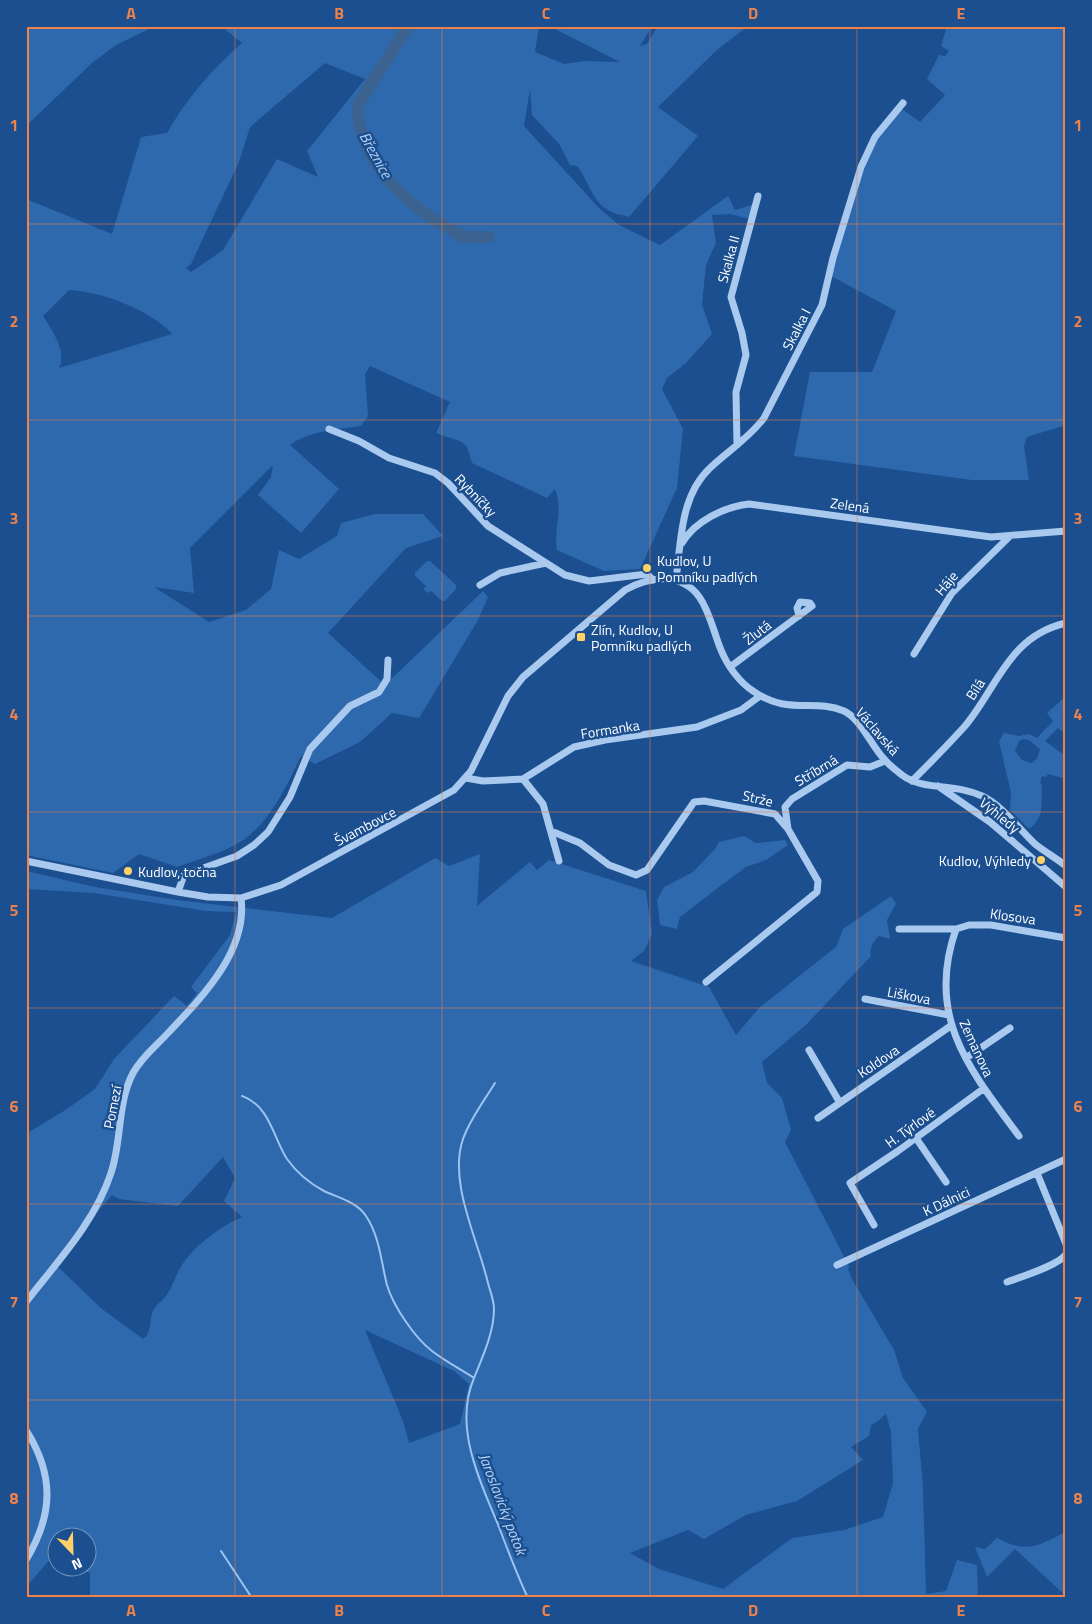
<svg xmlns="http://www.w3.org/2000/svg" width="1092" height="1624" viewBox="0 0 1092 1624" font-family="'Titillium Web',sans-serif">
	<rect width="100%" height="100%" fill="#1b4f8f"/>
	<path fill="#2e69ad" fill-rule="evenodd" d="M26 26H155L116 45 92 63 26 126Z
		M221 26H539L535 52 564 64 585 61 620 62 549 26H652L640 46 647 44 658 26H748L717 50 658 107 698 136 629 217C624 215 619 215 614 213 592 205 590 182 577 166L570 165 559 144 532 115 530 89 524 126 600 209 619 225 660 245 728 196 735 210 754 204 750 219 730 214 712 215 716 243 706 265 702 305 712 334 685 364 667 378 662 389 683 429 677 488 640 569 604 571 557 550C553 528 564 511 555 489L547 498 472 463 467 447 462 442 436 433 450 402 370 366 365 374 368 416 361 426C337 430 311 430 290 445L339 489 301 533 258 495 271 477 273 465 190 548 194 593 154 587 209 622 246 610 271 589 279 550 299 559 337 536 341 523 375 514H423L443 536 406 548 328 633 385 685 483 591 488 597 478 620 419 718 392 713 360 742 315 764 301 756C288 783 274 814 251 834 232 851 201 858 177 867L139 854 113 873 26 855V199L112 234 141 137 167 133C186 99 212 69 242 43ZM325 63 365 79 307 151 318 177 277 159 223 250 191 272 186 268 191 264 239 162 250 127ZM69 290C100 291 151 310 172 334L59 368C67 351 53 332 43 316Z
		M947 26H1066V425L1027 437 1024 446 1029 480H972L794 456 810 372H872L896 311 831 276 863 170 878 138 902 109 920 122 945 95 927 79 939 55 945 56 949 51 941 46Z
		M427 561H430L456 585V589L445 601H442L431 591 428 593 423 589 426 586 415 576V573Z
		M1066 696V734L1058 728 1045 741 1064 755 1066 753V779L1048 774 1046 777 1042 776 1040 783 1042 785C1041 802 1045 818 1029 829L1010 810 1011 793 999 741 1004 733 1019 736 1029 734 1037 738 1053 721 1047 713ZM1023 739 1029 740 1040 749 1037 758 1032 763 1022 760 1015 751 1019 741Z
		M744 836 756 843 785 840 788 845 766 860 746 867 719 887 680 917 677 929 660 925 657 900 664 887 693 872 715 849 719 842Z
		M480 854 477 906 530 862 537 870 549 860 646 891 652 934 644 951 631 961 709 987 736 1035 759 1008 836 947 843 929 891 896 896 904 887 920 890 939 879 936C873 942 869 948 871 956L807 1024 762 1062 767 1083 782 1098 791 1130 785 1142 849 1266 848 1269 852 1279 894 1350 903 1378 927 1412 918 1429 923 1487 926 1594 946 1591 957 1560 977 1565 978 1598H90V1573L75 1567 88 1566V1536H58L57 1558 53 1556 26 1587V1134L67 1109 95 1089 114 1059 174 996 187 1006 197 993 191 987 230 935 236 912 206 911 94 893 26 889V871L95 887 177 900 332 918 435 858 449 866ZM223 1157 235 1178 224 1201 242 1217C220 1227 196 1244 182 1265 176 1274 173 1285 168 1293 164 1300 156 1304 153 1311 148 1321 153 1333 143 1339L102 1309 54 1263 112 1195 119 1199 178 1206ZM365 1330 454 1371 469 1384 460 1424 409 1443 403 1421ZM886 1414 891 1432 893 1483 883 1517 844 1530 792 1538 723 1589 659 1569 630 1553 688 1530 704 1539 746 1515 797 1501 863 1460 851 1447 869 1436 871 1425 878 1421Z
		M1066 1532V1596L1015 1549 987 1577 975 1547 985 1549 997 1538C1028 1554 1037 1546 1066 1532Z"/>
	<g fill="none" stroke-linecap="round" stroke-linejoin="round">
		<path stroke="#9cc4f0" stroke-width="2" d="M242 1096C270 1106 273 1137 287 1159 297 1173 309 1183 324 1191 339 1198 357 1202 366 1216 380 1237 381 1262 387 1285 393 1306 415 1338 432 1351 445 1361 460 1369 474 1378 453 1427 480 1481 499 1527 508 1551 517 1575 528 1598
			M474 1378C483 1356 494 1332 494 1309 494 1300 490 1291 488 1283 478 1240 448 1182 463 1139 470 1119 484 1101 495 1083
			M221 1551 252 1598"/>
		<path stroke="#3c6290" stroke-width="12" d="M408 26 358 105C356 157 404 203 446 227 451 229 457 234 462 236 470 238 481 237 489 237"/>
		<path stroke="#a9c9ee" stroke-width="7" d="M329 429 359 441 389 458 435 473 448 483 488 526 565 575 589 581 647 574 653 580
			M737 445 736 392 746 355 742 333 731 297 758 196
			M682 543C695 521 724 507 749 504L991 537 1066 531
			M676 580C681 542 680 496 710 468 729 450 748 439 764 418L822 305 833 258 861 167 875 137 903 103
			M480 585 500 573 546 563
			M914 654 952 593 1009 537
			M730 667 812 606 810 603 800 602 797 608 799 616
			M466 778 483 781 523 779 574 747 605 740 697 727 741 710 760 696
			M523 779 543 804 559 861
			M912 781C930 763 948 745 965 726 998 686 1009 636 1066 623
			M938 786 990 822 1066 887
			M788 829 785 807 792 799 847 765 870 767 885 761
			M551 831 580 843 609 865 636 875 647 870 694 802 704 801 775 814 788 829 818 881 817 892 706 982
			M26 861 178 892 208 897 241 898 281 885 454 790 471 771 508 696 523 677 625 590C638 583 653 578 668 579 706 583 709 621 721 650 727 665 739 682 753 691 788 716 814 698 844 711 862 720 871 746 885 760 890 766 896 770 902 775 923 791 955 783 982 796 1003 806 1018 828 1035 844 1045 852 1056 858 1066 866
			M178 892 184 875 237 856 254 845 268 832 290 797 310 749 350 706 379 692 387 679 388 660
			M899 929H956L969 925H991L1066 938
			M956 929C925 1017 970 1070 1019 1136
			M865 999 949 1015
			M809 1050 840 1103
			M966 1058 1010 1028
			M818 1118 952 1025
			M916 1138 946 1182
			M1037 1173 1066 1244
			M874 1225 850 1183 898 1151 983 1089
			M837 1265 1066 1159
			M1007 1282C1020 1277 1060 1265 1066 1254
			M26 1302C57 1262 95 1222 111 1173 122 1141 117 1103 133 1073 142 1057 156 1046 168 1033 202 997 248 951 241 898
			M26 1430C55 1476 53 1515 26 1560"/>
	</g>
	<path fill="none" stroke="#ee8249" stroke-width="1" stroke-opacity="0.55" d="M235 26V1598M442 26V1598M650 26V1598M857 26V1598M26 224H1066M26 420H1066M26 616H1066M26 812H1066M26 1008H1066M26 1204H1066M26 1400H1066"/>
	<g fill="#ffd166" stroke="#1b4f8f" stroke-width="2">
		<circle cx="647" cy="568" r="5"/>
		<rect x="576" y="632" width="10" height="10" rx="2.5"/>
		<circle cx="1041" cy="860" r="5"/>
		<circle cx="128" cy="871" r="5"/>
	</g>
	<g text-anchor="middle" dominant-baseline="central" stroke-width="5" stroke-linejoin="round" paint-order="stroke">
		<g font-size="14" fill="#fff" stroke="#1b4f8f">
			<text transform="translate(728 259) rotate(-75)">Skalka II</text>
			<text transform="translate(796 329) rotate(-63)">Skalka I</text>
			<text transform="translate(476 495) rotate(46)">Rybníčky</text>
			<text transform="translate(850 505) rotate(8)">Zelená</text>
			<text transform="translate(946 583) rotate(-50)">Háje</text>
			<text transform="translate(757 632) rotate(-37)">Žlutá</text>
			<text transform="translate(975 689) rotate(-57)">Bílá</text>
			<text transform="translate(610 729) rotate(-9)">Formanka</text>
			<text transform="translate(878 731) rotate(49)">Václavská</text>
			<text transform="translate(816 770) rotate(-31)">Stříbrná</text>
			<text transform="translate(758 798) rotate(13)">Strže</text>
			<text transform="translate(1000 815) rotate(39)">Výhledy</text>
			<text transform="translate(365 826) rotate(-28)">Švambovce</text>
			<text transform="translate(1013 916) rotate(8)">Klosova</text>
			<text transform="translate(909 995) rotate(11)">Liškova</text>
			<text transform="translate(977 1048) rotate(65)">Zemanova</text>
			<text transform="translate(878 1061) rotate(-34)">Koldova</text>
			<text transform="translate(112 1107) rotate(-79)">Pomezí</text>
			<text transform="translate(910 1127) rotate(-36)">H. Týrlové</text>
			<text transform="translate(946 1201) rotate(-25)">K Dálnici</text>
		</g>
		<g font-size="14" fill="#fff" stroke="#1b4f8f" text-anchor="start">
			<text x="657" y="560">Kudlov, U<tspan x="657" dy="16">Pomníku padlých</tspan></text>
			<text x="591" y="629">Zlín, Kudlov, U<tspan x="591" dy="16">Pomníku padlých</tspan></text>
			<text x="1031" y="860" text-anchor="end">Kudlov, Výhledy</text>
			<text x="138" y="871">Kudlov, točna</text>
		</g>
		<g font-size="15" font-style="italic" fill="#b5d3f5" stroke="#1b4f8f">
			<text transform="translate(376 155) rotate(61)">Březnice</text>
			<text transform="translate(503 1504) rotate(69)">Jaroslavický potok</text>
		</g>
	</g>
	<rect width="1092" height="1624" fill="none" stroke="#1b4f8f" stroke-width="55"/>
	<g transform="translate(72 1552) rotate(157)"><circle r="24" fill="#1b4f8f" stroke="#7695bc"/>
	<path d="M0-4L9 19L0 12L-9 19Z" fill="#ffd166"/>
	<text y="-8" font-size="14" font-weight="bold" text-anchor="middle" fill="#ffffff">N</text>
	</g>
	<rect x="28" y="28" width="1036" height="1568" fill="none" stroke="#ee8249" stroke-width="2"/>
	<g font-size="16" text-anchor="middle" font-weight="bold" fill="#ee8249">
		<text x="131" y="19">A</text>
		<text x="339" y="19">B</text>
		<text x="546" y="19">C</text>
		<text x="753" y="19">D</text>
		<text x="961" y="19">E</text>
		<text x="14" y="131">1</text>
		<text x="1078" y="131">1</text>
		<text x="14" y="327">2</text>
		<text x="1078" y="327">2</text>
		<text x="14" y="524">3</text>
		<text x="1078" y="524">3</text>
		<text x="14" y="720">4</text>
		<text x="1078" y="720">4</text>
		<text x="14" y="916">5</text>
		<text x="1078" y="916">5</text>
		<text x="14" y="1112">6</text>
		<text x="1078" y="1112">6</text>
		<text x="14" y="1308">7</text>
		<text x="1078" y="1308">7</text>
		<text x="14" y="1504">8</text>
		<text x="1078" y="1504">8</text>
		<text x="131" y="1616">A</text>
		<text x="339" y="1616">B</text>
		<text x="546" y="1616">C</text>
		<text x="753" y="1616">D</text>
		<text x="961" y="1616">E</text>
	</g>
</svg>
